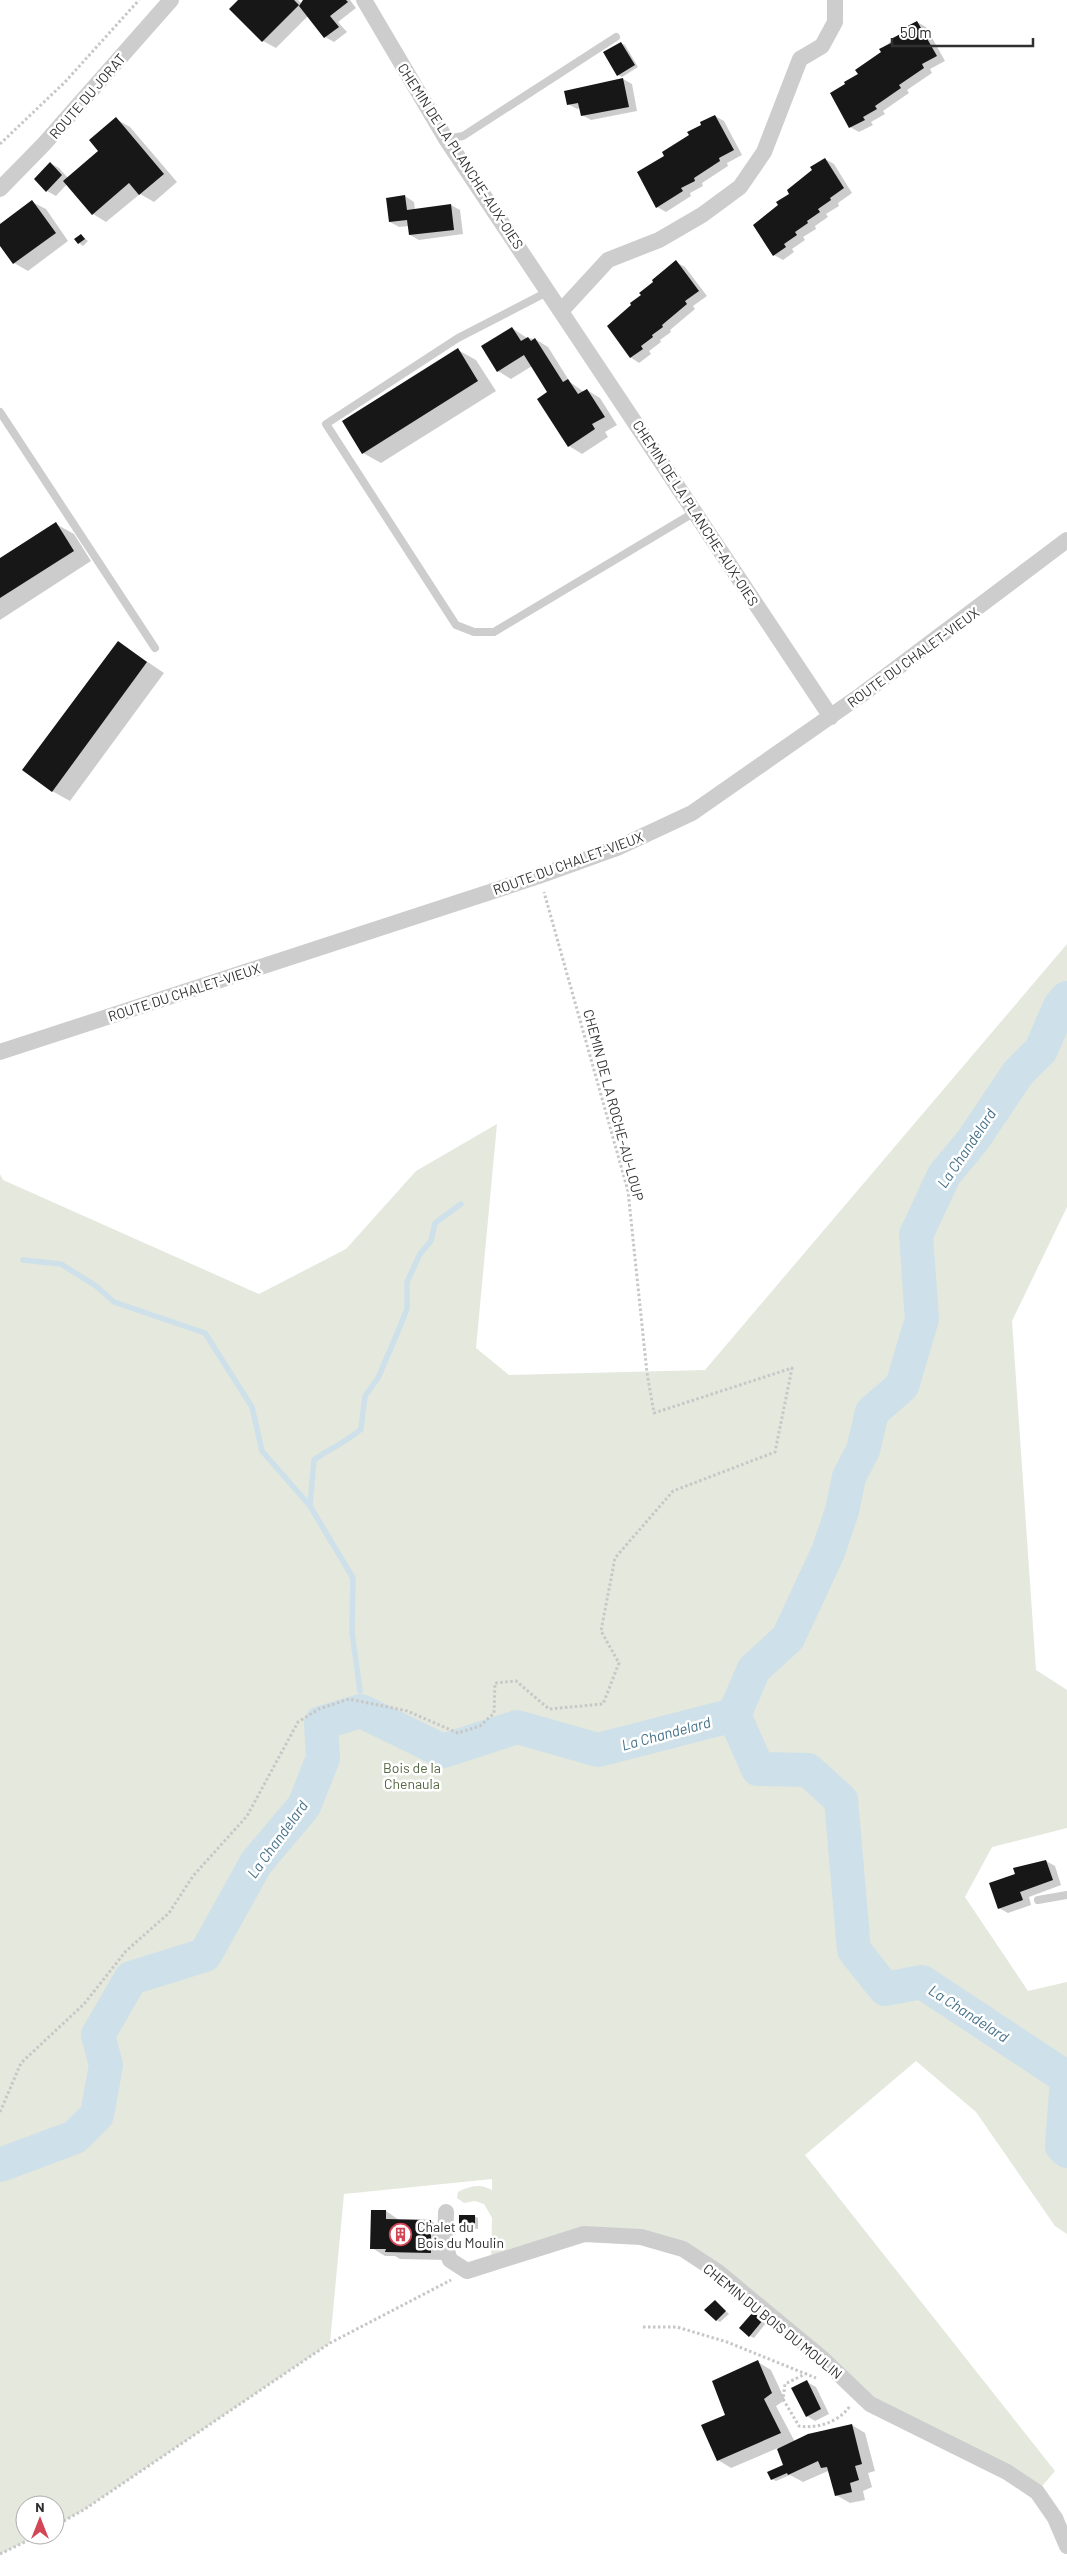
<svg xmlns="http://www.w3.org/2000/svg" width="1067" height="2560" viewBox="0 0 1067 2560" font-family="Barlow,sans-serif">
	<rect width="100%" height="100%" fill="#fff"/>
	<path fill="#e4e8dd" d="M1067 944V1207L1012 1321 1036 1670 1067 1690V1828L992 1847 965 1897 1028 1991 1067 1982V2234L1055 2226 976 2112 916 2061 805 2155 1055 2471 1037 2492 870 2404 683 2249 584 2234 491 2265 492 2218 484 2204 475 2201 464 2203 457 2198 458 2192C469 2186 480 2183 492 2190V2179L344 2194 330 2343 85 2509 55 2526V2505H25V2535H39L0 2554V1174L3 1180 259 1294 346 1249 416 1171 497 1124 476 1348 509 1375 705 1370Z"/>
	<path fill="#0003" d="M239 0H298L302 4 305 0H350L356 8 338 22 347 32 334 42 325 37 308 16 276 48 263 41Z
		M917 22 926 27 945 61 930 69 932 73 907 90 909 93 883 111 885 114 871 122 873 125 859 132 850 127 859 74 883 52 881 49Z
		M621 43 625 45 638 67 622 77 618 75Z
		M623 79 632 84 637 111 591 120 582 115 580 108 577 109 568 104Z
		M715 116 724 121 742 155 727 163 728 166 702 183 703 186 690 193 691 196 666 212 657 207 666 156Z
		M116 119 130 127 177 182 154 202 140 194 106 222 93 214 67 184 56 196 47 191 36 179 50 163 59 168 68 178 100 151Z
		M825 159 834 164 852 193 838 203 839 206 826 214 828 217 815 226 816 229 803 237 805 240 792 249 794 252 783 260 774 255 791 194 802 182 801 179Z
		M405 196 414 202 415 210 451 205 460 210 463 234 419 240 410 235 409 226 399 227 390 222Z
		M32 202 46 209 68 241 28 271 14 263 0 244V225Z
		M81 235 88 241 83 246 79 243Z
		M676 262 685 267 707 296 693 306 695 309 670 330 671 332 660 340 661 342 649 351 651 354 639 363 630 357 642 295Z
		M512 328 527 338 535 339 548 347 570 382 584 392 587 390 600 398 617 425 605 432 608 437 582 454 569 446 549 392 532 366 511 379 498 371Z
		M458 350 476 360 496 391 381 463 363 453Z
		M56 524 74 534 91 561 0 620V560Z
		M118 642 164 673 70 801 52 791Z
		M1046 1861 1055 1866 1061 1885 1029 1897 1031 1905 1008 1913 999 1908 1017 1875Z
		M386 2211 399 2220 431 2221 444 2229V2260L400 2259 395 2256H385L372 2248Z
		M474 2216 478 2218V2229L460 2227Z
		M715 2301 729 2314 720 2322 716 2320Z
		M757 2316 766 2323 754 2338 750 2336Z
		M758 2362 771 2370 785 2400 776 2406 795 2442 852 2425 865 2433 875 2471 868 2473 872 2487 863 2491 865 2500 850 2503 836 2495 828 2471 803 2482 790 2475 776 2481 772 2479 786 2468 778 2448 731 2468 718 2460 727 2416Z
		M807 2382 816 2387 829 2414 815 2421 807 2416Z"/>
	<g fill="none" stroke-linecap="round" stroke-linejoin="round">
		<path stroke="#cee0e9" stroke-width="5.5" d="M23 1260 61 1264 96 1286 114 1302 205 1333 252 1407 262 1451 310 1506 353 1578 352 1632 360 1691
			M310 1506 314 1460C330 1448 347 1442 361 1429L365 1396 378 1378 396 1336 407 1309V1282L420 1254 431 1241 435 1223 461 1204
			M361 1709V1711"/>
		<path stroke="#cee0e9" stroke-width="34" d="M734 1715 754 1669 788 1638 828 1552 842 1511 849 1477 863 1450 872 1412 902 1386 922 1319 916 1235 944 1175 973 1140 1018 1073 1041 1050 1060 1006 1067 998
			M1067 2079 1062 2146 1067 2151
			M0 2165 75 2137 97 2115 106 2065 98 2035 131 1978 205 1955 256 1863 304 1806 323 1758 321 1723 361 1711 443 1751 517 1727 598 1750 734 1715 758 1769 808 1770 841 1800 854 1950 885 1989 922 1982 1067 2078"/>
	</g>
	<path fill="#171717" d="M238 0H294L299 5 262 42 229 9Z
		M303 0H346L348 2 330 16 339 27 324 38 299 6Z
		M917 21 937 56 922 64 924 68 899 85 901 88 875 106 877 109 863 117 865 120 849 128 830 93 845 84 844 82 858 74 855 70 881 52 879 49 893 42 891 39 904 32 902 29Z
		M621 42 635 65 617 76 603 52Z
		M623 78 629 107 581 116 578 103 567 105 564 91Z
		M715 115 734 150 719 158 720 161 694 178 695 181 681 188 683 191 656 208 637 172 664 156 662 152 689 135 687 132 701 125 700 122Z
		M116 117 164 174 139 195 129 183 92 215 63 181 98 151 89 140Z
		M825 158 844 188 830 198 831 200 818 209 820 212 807 221 808 223 795 232 797 235 784 244 786 247 773 256 753 225 778 205 776 202 789 194 787 190 812 170 810 167Z
		M50 162 62 175 46 192 34 179Z
		M405 195 407 210 451 204 454 230 409 235 407 220 389 222 386 198Z
		M32 200 56 233 13 264 0 246V224Z
		M81 234 85 239 78 244 74 239Z
		M676 260 699 291 685 301 687 304 662 325 663 327 652 335 653 337 641 346 643 349 630 358 607 326 631 305 630 303 641 295 639 293 653 282 652 280Z
		M512 327 521 341 528 337 531 341 535 338 563 382 568 379 578 394 587 389 605 417 592 424 595 429 568 447 537 399 547 392 524 355 497 372 481 346Z
		M458 348 478 381 362 454 342 421Z
		M56 522 74 551 0 598V558Z
		M118 641 147 662 52 792 22 770Z
		M1046 1860 1053 1880 1020 1892 1023 1900 998 1909 989 1883 1015 1874 1013 1868Z
		M371 2210H386V2219L431 2220V2253L385 2252 386 2249H370Z
		M459 2215H475V2227H459Z
		M715 2300 726 2311 716 2321 704 2310Z
		M753 2312 763 2320 749 2337 739 2328Z
		M758 2360 772 2393 764 2399 781 2433 717 2461 701 2425 725 2415 712 2381Z
		M807 2380 821 2409 806 2417 791 2388Z
		M852 2424 862 2464 855 2466 859 2480 850 2483 852 2492 835 2496 827 2467 821 2468 818 2461 788 2475 787 2473 771 2480 767 2472 783 2465 777 2449 808 2434Z"/>
	<g fill="none" stroke-linecap="round" stroke-linejoin="round">
		<path stroke="#c7c7c7" stroke-width="3" stroke-dasharray="2.5 2.5" stroke-linecap="butt" d="M0 144 65 82 139 0
			M0 2112 21 2063 84 2004 126 1951 169 1913 193 1876 247 1816 298 1722 319 1709 349 1699 407 1711 458 1733 480 1726 494 1713 495 1683 516 1681 549 1709 603 1704 619 1663 601 1631 615 1558 673 1491 775 1452 792 1368 654 1413 647 1373 628 1191 544 892
			M643 2327H677L727 2342 816 2378
			M807 2373 785 2384 783 2399 799 2426C817 2429 839 2422 850 2406
			M55 2526 85 2509 330 2343 451 2280
			M0 2554 39 2535"/>
		<path stroke="#cdcdcd" stroke-width="8" d="M446 139 463 136 616 37
			M549 291 458 338 326 424 456 625 474 632H494L695 512
			M0 412 155 648
			M1038 1900 1067 1895"/>
		<path stroke="#cdcdcd" stroke-width="16" d="M364 0 446 139 831 717
			M0 189 44 144 171 0
			M562 310 608 260 659 240 702 215 740 187 764 152 800 59 822 46 835 22V0
			M0 1052 539 876 617 848 692 813 861 695 1067 540
			M446 2212 445 2245 450 2260 467 2271 584 2234 641 2237 683 2249 718 2272 823 2359 870 2404 1007 2472 1037 2492 1055 2518 1067 2546"/>
	</g>
	<defs>
		<symbol id="building-ring" viewBox="-11 -11 22 22"><circle r="9.5" fill="#fff" stroke="#d34656" stroke-width="1.5"/><path d="M-4-6H4V6H1V3H-1V6H-4ZM-2.5-4.3h1.7v1.8h-1.7ZM.8-4.3h1.7v1.8H.8ZM-2.5-1h1.7V.8h-1.7ZM.8-1h1.7V.8H.8Z" fill="#d34656"/></symbol>
	</defs>
	<g fill-rule="evenodd">
		<use href="#building-ring" x="388" y="2222" width="25" height="25"/>
	</g>
	<g text-anchor="middle" dominant-baseline="central" stroke-width="5" stroke-linejoin="round" paint-order="stroke">
		<g font-size="14" fill="#303030" stroke="#fff">
			<text transform="translate(87 96) rotate(-49)">ROUTE DU JORAT</text>
			<text transform="translate(461 156) rotate(57)">CHEMIN DE LA PLANCHE-AUX-OIES</text>
			<text transform="translate(696 513) rotate(57)">CHEMIN DE LA PLANCHE-AUX-OIES</text>
			<text transform="translate(913 657) rotate(-36)">ROUTE DU CHALET-VIEUX</text>
			<text transform="translate(568 863) rotate(-20)">ROUTE DU CHALET-VIEUX</text>
			<text transform="translate(184 992) rotate(-18)">ROUTE DU CHALET-VIEUX</text>
			<text transform="translate(614 1105) rotate(75)">CHEMIN DE LA ROCHE-AU-LOUP</text>
			<text transform="translate(773 2321) rotate(39)">CHEMIN DU BOIS DU MOULIN</text>
		</g>
		<g font-size="14" fill="#556742" stroke="#fff">
			<text x="412" y="1767">Bois de la<tspan x="412" dy="16">Chenaula</tspan></text>
		</g>
		<g font-size="14" fill="#303030" stroke="#fff" text-anchor="start">
			<text x="417" y="2226">Chalet du<tspan x="417" dy="16">Bois du Moulin</tspan></text>
		</g>
		<g font-size="15" font-style="italic" fill="#46728a" stroke="#fff">
			<text transform="translate(966 1148) rotate(-56)">La Chandelard</text>
			<text transform="translate(666 1733) rotate(-15)">La Chandelard</text>
			<text transform="translate(277 1839) rotate(-54)">La Chandelard</text>
			<text transform="translate(969 2013) rotate(33)">La Chandelard</text>
		</g>
	</g>
	<g transform="translate(40 2520)"><circle r="24" fill="#ffffff" stroke="#acacac"/>
	<path d="M0-4L9 19L0 12L-9 19Z" fill="#d34656"/>
	<text y="-8" font-size="14" font-weight="bold" text-anchor="middle" fill="#303030">N</text>
	</g>
	<path d="M892 38v8h141v-8" fill="none" stroke="#303030" stroke-width="2.5"/>
	<text x="900" y="38" font-size="15" fill="#303030" stroke="#ffffff" stroke-width="4" paint-order="stroke">50 m</text>
</svg>
